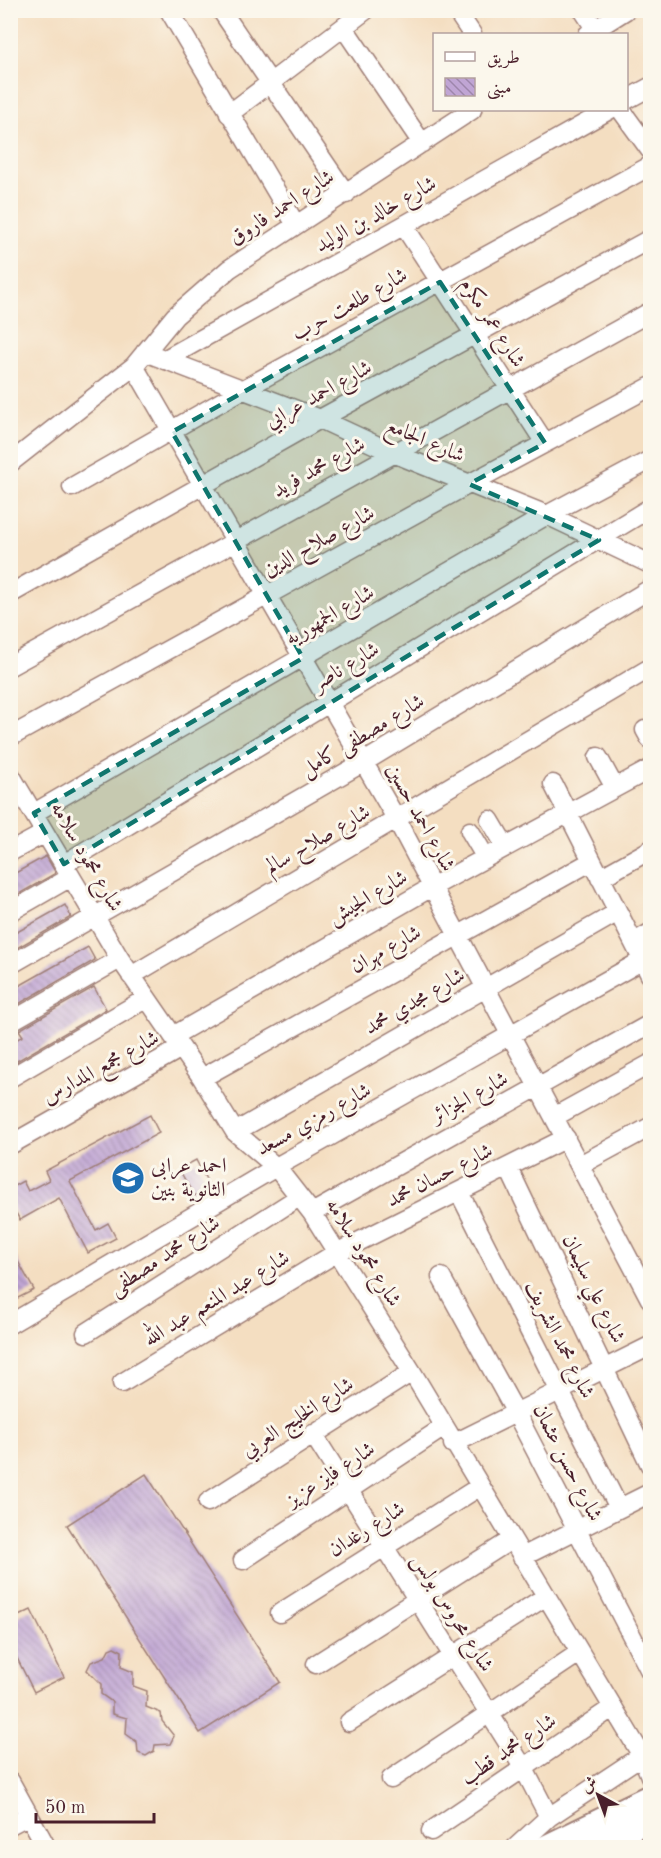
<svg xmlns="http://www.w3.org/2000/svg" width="661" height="1858" viewBox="0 0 661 1858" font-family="'Old Standard TT',Amiri,serif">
	<defs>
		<pattern id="building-back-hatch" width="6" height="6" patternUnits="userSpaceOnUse" patternTransform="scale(1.5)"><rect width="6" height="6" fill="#c0a5d4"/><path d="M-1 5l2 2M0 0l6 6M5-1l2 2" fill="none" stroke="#9e86ac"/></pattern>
	</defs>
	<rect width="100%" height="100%" fill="#fbf7ec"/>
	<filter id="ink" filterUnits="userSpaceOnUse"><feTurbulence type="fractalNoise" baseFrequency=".0167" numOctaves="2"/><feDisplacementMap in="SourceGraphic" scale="12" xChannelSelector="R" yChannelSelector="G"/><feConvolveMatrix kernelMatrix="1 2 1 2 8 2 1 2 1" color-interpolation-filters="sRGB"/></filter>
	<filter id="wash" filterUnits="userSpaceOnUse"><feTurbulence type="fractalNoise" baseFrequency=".008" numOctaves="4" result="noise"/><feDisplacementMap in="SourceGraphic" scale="24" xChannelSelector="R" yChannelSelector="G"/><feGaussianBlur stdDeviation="1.35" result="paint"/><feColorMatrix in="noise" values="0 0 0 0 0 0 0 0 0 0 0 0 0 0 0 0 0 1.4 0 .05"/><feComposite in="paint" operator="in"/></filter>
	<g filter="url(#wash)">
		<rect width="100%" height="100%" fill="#f4dec1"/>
		<g id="blocks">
			<path fill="url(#building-back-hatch)" d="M46 856 56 873 10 899V876Z
				M65 905 71 917 10 952V936Z
				M88 947 95 960 10 1009V991Z
				M94 987 106 1009 10 1065V1043L23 1036 19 1030Z
				M150 1115 159 1133 70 1181 96 1230 108 1223 116 1238 88 1253 59 1198 20 1220 10 1203V1188L23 1181 28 1191 49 1180 45 1171Z
				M196 1160 210 1187 194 1196 179 1169Z
				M10 1247 34 1290 10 1302Z
				M146 1474 280 1682 200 1733 67 1525Z
				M31 1610 64 1677 34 1692 10 1644V1620Z
				M114 1647 122 1651 121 1667 133 1672V1686L147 1691 146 1707 161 1713 162 1721 174 1736 170 1744 155 1745 154 1751 146 1756 138 1753 137 1742 126 1734 127 1718 112 1714V1702L101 1694V1684L87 1670 91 1662 105 1657 109 1649Z"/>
		</g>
	</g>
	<g filter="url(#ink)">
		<use href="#blocks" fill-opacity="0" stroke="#9f7e76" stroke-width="1.5"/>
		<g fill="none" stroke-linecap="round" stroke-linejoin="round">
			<defs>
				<path id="minor" d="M169 10 296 225
					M221 10 346 194
					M456 10 472 34
					M583 10 596 30
					M344 28 422 143
					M588 34 626 10
					M626 100 650 87
					M621 110 650 150
					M229 114 366 10
					M404 226 545 443
					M145 352 320 419 393 453 547 515 650 564
					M164 360 609 110
					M134 366 397 820 650 1299
					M10 463 134 366 175 316 229 269 472 110
					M72 487 242 390 650 166
					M10 594 320 419 650 239
					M10 666 650 312
					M645 730 650 739
					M10 737 469 484 650 387
					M598 757 615 788
					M10 774 120 959 202 1078 235 1132 276 1167 312 1213 412 1372 641 1754 650 1776
					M553 784 650 975
					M34 813 547 515 650 460
					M490 820 506 847
					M470 831 486 858
					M10 852 45 833
					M64 864 650 508
					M600 878 650 850
					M10 912 71 877
					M634 942 650 933
					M10 965 364 762 650 589
					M131 976 650 668
					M10 1022 120 959
					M173 1036 432 887 650 769
					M10 1078 147 998
					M202 1078 592 861
					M554 1117 650 1064
					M235 1132 618 912
					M10 1145 181 1048
					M580 1165 650 1127
					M508 1167 650 1465
					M459 1192 619 1508
					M312 1213 650 1024
					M441 1277 516 1413 650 1671
					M10 1324 276 1167 643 960
					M86 1333 299 1197
					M122 1383 336 1253 566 1138
					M313 1434 523 1767 549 1817
					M453 1444 650 1346
					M208 1502 412 1372
					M522 1557 650 1493
					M243 1560 444 1427
					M280 1613 479 1487
					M316 1664 511 1540
					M349 1722 545 1597
					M391 1779 579 1653
					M10 1781 47 1848
					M10 1825 29 1815
					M431 1831 612 1708
					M515 1848 549 1817 650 1750"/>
				<path id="major" d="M543 1848 650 1796
					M592 1848 650 1820"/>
			</defs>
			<use href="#minor" stroke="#9f7e76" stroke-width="21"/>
			<use href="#major" stroke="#9f7e76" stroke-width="26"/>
			<use href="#minor" stroke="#fff" stroke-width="18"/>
			<use href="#major" stroke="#fff" stroke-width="22"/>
		</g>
	</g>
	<path fill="#0f766e" fill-opacity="0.2" stroke="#0f766e" stroke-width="4.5" stroke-dasharray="12 8" stroke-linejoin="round" d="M440 282 545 443 469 484 599 540 64 864 34 813 303 658 172 432Z"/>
	<defs>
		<symbol id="school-disc" viewBox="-11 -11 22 22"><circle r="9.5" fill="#1f6fb2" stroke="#fbf7ec"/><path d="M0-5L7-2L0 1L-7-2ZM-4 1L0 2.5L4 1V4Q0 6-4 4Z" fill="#fff"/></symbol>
	</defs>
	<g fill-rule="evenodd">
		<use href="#school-disc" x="109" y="1159" width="38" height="38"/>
	</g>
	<g text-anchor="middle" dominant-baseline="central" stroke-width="6" stroke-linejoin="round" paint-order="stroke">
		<g font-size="21" fill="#4a1f2b" stroke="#fbf7ec">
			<text transform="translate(282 208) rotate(-33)">شارع احمد فاروق</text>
			<text transform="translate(376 215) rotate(-29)">شارع خالد بن الوليد</text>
			<text transform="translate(350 305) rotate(-29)">شارع طلعت حرب</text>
			<text transform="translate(492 323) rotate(57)">شارع عمر مكرم</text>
			<text transform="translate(319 395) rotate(-29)">شارع احمد عرابي</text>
			<text transform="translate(425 441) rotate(23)">شارع الجامع</text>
			<text transform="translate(319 468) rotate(-29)">شارع محمد فريد</text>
			<text transform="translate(319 542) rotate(-29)">شارع صلاح الدين</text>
			<text transform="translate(330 616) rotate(-30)">شارع الجمهوريه</text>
			<text transform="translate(346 667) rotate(-31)">شارع ناصر</text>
			<text transform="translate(363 736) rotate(-31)">شارع مصطفى كامل</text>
			<text transform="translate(420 818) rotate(61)">شارع احمد حسين</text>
			<text transform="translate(318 840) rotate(-30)">شارع صلاح سالم</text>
			<text transform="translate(86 857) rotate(60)">شارع محمود سلامه</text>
			<text transform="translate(368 898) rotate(-30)">شارع الجيش</text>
			<text transform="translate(386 950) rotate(-29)">شارع مهران</text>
			<text transform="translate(415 1002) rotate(-30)">شارع مجدي محمد</text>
			<text transform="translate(101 1068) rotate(-29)">شارع مجمع المدارس</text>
			<text transform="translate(470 1098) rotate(-29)">شارع الجزائر</text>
			<text transform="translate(314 1120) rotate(-29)">شارع رمزي مسعد</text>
			<text transform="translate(440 1176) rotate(-27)">شارع حسان محمد</text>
			<text transform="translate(363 1253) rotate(58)">شارع محمود سلامه</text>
			<text transform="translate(165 1256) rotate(-33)">شارع محمد مصطفى</text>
			<text transform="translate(593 1289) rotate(64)">شارع علي سليمان</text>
			<text transform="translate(217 1299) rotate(-31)">شارع عبد المنعم عبد الله</text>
			<text transform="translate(559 1340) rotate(63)">شارع محمد الشريف</text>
			<text transform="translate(298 1418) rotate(-33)">شارع الخليج العربي</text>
			<text transform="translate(567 1463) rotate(63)">شارع حسن عثمان</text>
			<text transform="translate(331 1475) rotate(-33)">شارع فايز عزيز</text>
			<text transform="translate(367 1530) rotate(-32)">شارع رغدان</text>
			<text transform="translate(452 1613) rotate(58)">شارع محروس بولس</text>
			<text transform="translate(509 1750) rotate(-34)">شارع محمد قطب</text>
		</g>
		<g font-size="21" fill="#4a1f2b" stroke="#fbf7ec" text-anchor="start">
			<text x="151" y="1166">احمد عرابى<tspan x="151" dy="24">الثانوية بنين</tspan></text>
		</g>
	</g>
	<rect width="661" height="1858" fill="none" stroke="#fbf7ec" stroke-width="36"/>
	<rect x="433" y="33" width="195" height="78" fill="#fbf7ec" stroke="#b4a19f" stroke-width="1.5"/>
	<rect x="445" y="52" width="30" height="9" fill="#ffffff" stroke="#b4a19f" stroke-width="1.5"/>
	<text x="487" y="63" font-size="18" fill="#4a1f2b">طريق</text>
	<rect x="445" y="78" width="30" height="18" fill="url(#building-back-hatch)" stroke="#b4a19f" stroke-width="1.5"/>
	<text x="487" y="93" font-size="18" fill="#4a1f2b">مبنى</text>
	<g transform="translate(598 1795) rotate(319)" stroke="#fbf7ec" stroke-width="4.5" paint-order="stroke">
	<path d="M0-4.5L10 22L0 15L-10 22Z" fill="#4a1f2b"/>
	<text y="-9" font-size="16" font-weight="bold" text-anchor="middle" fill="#4a1f2b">ش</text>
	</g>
	<path d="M36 1813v9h118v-9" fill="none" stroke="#4a1f2b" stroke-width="3"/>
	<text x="45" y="1813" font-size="18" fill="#4a1f2b" stroke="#fbf7ec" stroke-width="4.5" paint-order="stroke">50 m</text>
</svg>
